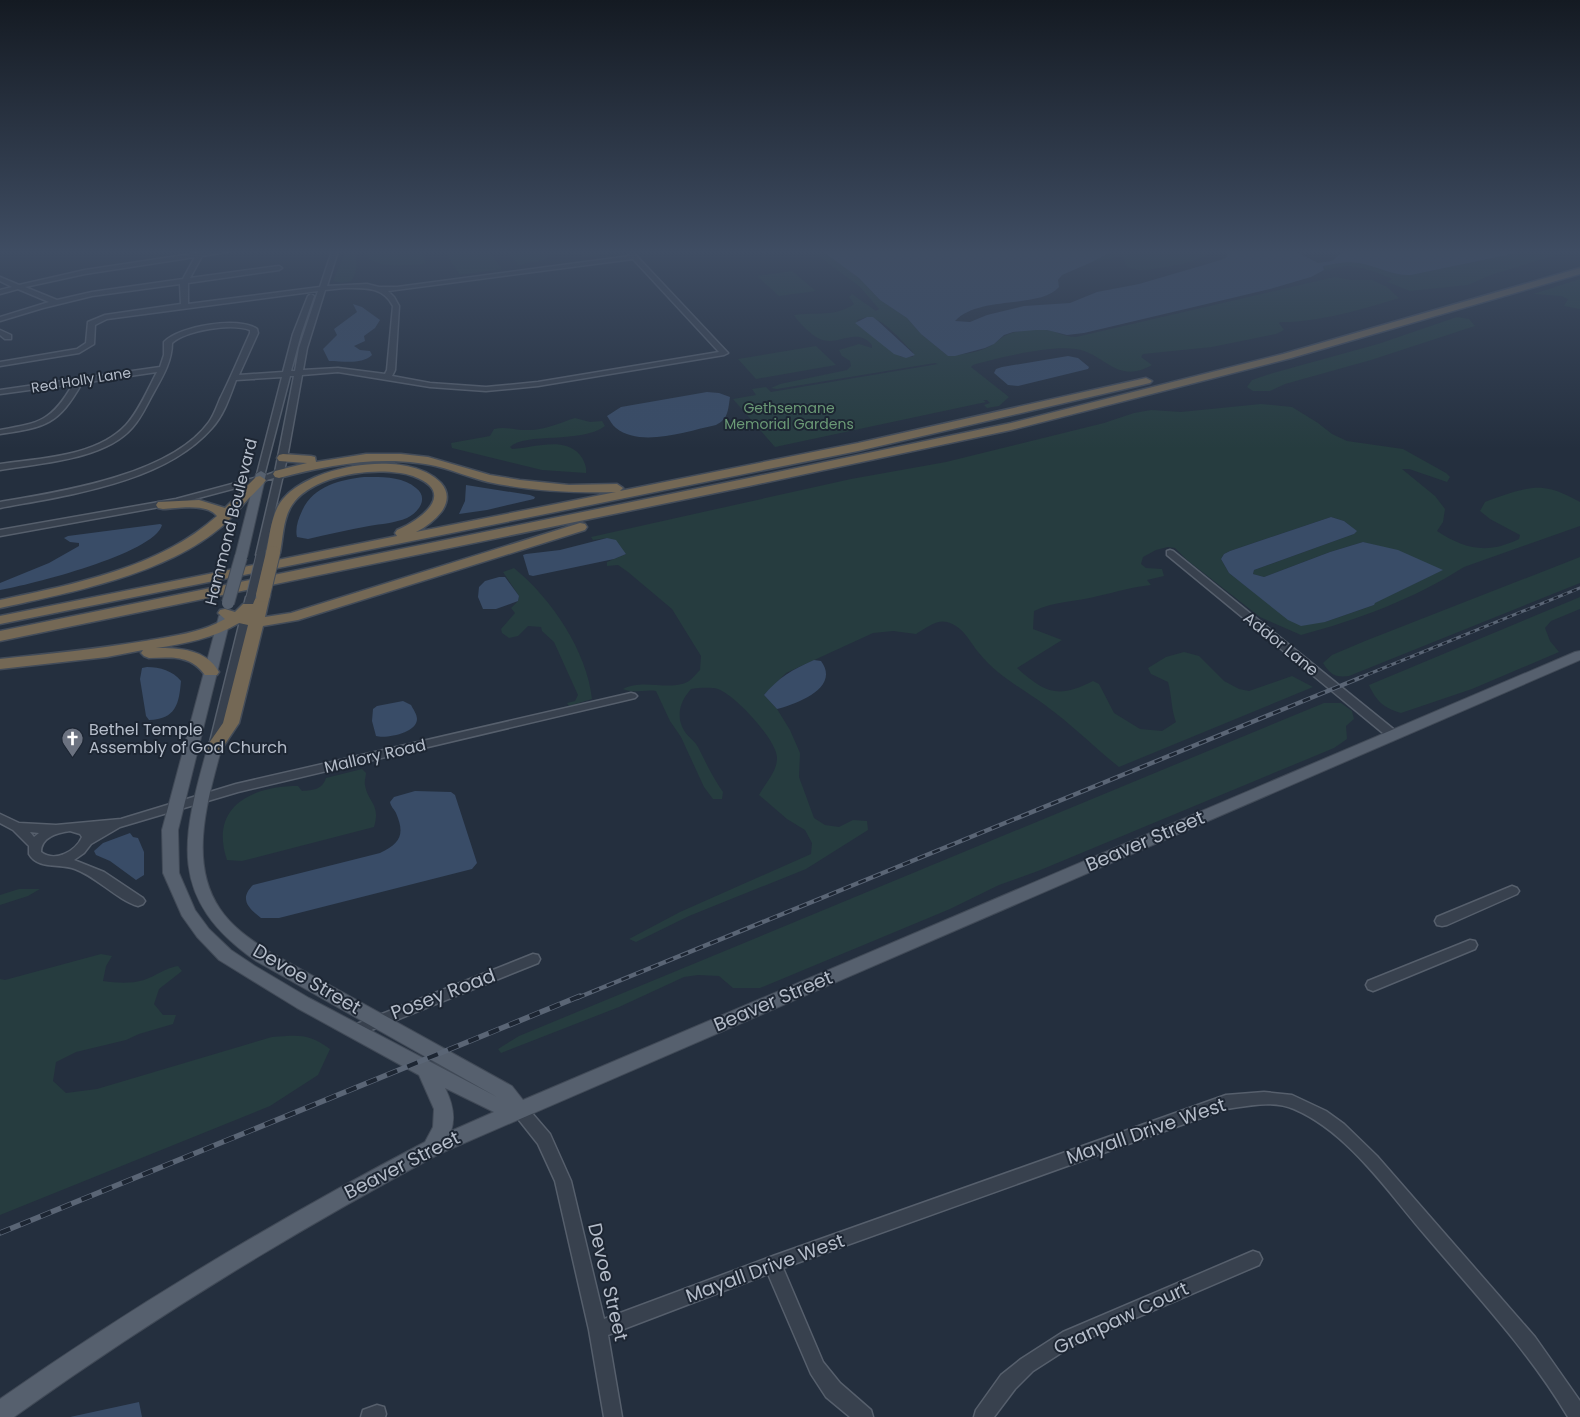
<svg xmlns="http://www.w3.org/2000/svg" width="1580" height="1417" viewBox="0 0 1580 1417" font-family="Poppins,sans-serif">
	<rect width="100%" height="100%" fill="#242f3e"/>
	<path fill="#263c3f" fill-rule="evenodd" d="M346 251H360C352 259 361 269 351 281L343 283 333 281Z
		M377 251H421L426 263C409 266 375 270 364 253Z
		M445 251H489L502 269 460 275Z
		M507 251H622L589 257 571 253 549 256 544 260 518 265Z
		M812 251H822L859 278 880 300 907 318 921 334 948 356C963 354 979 353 992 345 1000 340 1003 335 1012 333 1022 331 1035 328 1046 330 1058 331 1063 337 1076 337L1334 277 1352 280H1372L1387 287 1399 298C1365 309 1315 323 1280 322L1279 323 1284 330 1276 334 1212 347 1143 354 1141 357 1152 365C1120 383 1109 360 1084 351 1061 342 997 358 973 365L971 367 1009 397 999 406 987 408 984 405 990 403 987 400H983L986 402 775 447 733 399 756 395 752 389 766 387 771 392 938 364 935 363 777 389 771 388 780 384 847 370 851 366 850 361 842 356 839 350 859 344 872 348V345C856 326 839 347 820 339 811 335 799 323 794 315 814 312 837 317 854 304L849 297 852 294 876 311 879 309 860 287ZM867 317C884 318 901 341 913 352V357H901L859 326 857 320Z
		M1113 251H1210C1204 263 1153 270 1139 270 1134 269 1129 268 1125 265L1124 258 1118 257 1098 261 1095 260Z
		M1526 251H1569L1491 275 1468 285 1410 291 1387 282 1392 279C1379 273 1361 266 1347 266 1338 266 1332 270 1324 270L1323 266C1335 264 1347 261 1358 263 1377 266 1392 276 1411 275Z
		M792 271 816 291 779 296 757 276Z
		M1580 279V309L1564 306 1568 299 1561 296 1533 294Z
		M1457 317 1469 319 1475 326 1371 360 1285 384 1270 391H1253L1247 387 1252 380 1273 373 1378 344Z
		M816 346 836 365 756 379 738 359Z
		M1261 404 1292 407 1318 423 1332 434 1347 441 1403 449 1446 473 1450 477 1447 482 1409 469H1402L1435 496 1445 509 1443 522 1437 531C1466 550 1488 554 1519 539L1520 535 1490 519 1480 511 1485 502C1501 496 1526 486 1543 488 1556 489 1569 496 1580 502V526L1464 567C1414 599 1357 620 1301 635L1260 617 1187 560 1175 548 1168 547 1156 550 1143 557 1141 564 1146 568 1162 569 1164 576 1147 580 1151 585C1132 587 1116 592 1098 596 1076 602 1054 601 1034 611L1033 629 1062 640 1017 668C1045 693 1058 699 1093 681L1099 684 1114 713 1140 729 1162 731 1176 722C1171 709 1172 696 1168 682L1151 674 1148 668 1166 657 1184 652 1199 656 1224 681 1239 689 1249 691 1292 676 1313 687 1119 767C1094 747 1071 724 1045 705 1022 688 997 676 979 653 969 641 964 627 947 622 937 619 924 629 916 634L893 631 873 633 786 673 764 695 777 709 790 730 800 753 799 777 814 818 825 825 839 827 853 820 867 821 868 830 806 869 689 916 636 942 629 939 680 912 811 854 812 843 805 830 787 819 759 795C766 782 777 772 777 758 777 740 735 695 718 689 710 687 699 688 691 689 680 701 675 717 685 732 689 738 695 741 698 747 706 763 713 778 723 792L722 799H713L704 787 681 737 670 721 656 691C646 689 632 694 623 689 643 678 671 692 689 681 693 678 697 673 700 670L701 656 672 609 628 572 618 565 607 566V562L626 554 607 538 593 540 591 537 851 479 946 462 1104 423 1134 413 1151 410 1181 412ZM1331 517 1344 521 1356 531 1354 534 1254 570 1253 574 1264 577 1330 552 1363 542 1382 547 1442 570 1374 603V605L1325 622 1277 610 1229 573 1221 559 1224 554 1230 551Z
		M575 418 590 422 602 421 605 426C582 444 525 432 510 447L512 449C534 448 564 436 580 455 584 460 587 467 586 473L542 470 452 448 451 443 490 436 494 429C505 426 515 430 526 430 543 431 559 423 575 418Z
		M1580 557V583L1349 676C1335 678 1330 674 1323 663L1332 655 1365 641Z
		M514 568C551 598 587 651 592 699L569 706 567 703 575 701 578 695 554 642 542 631 541 627 528 626 518 636 509 638 502 633 501 629 515 613 511 608 518 601 519 596 503 572Z
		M1580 597V609L1551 621 1545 628 1550 641 1559 652 1472 689 1401 713C1384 708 1376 701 1369 685Z
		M1324 703H1341L1352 711 1354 719 1346 726 1347 739 1334 748 1038 871 999 885 950 909 760 988H733L719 976 698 975 684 977 619 1007 501 1053 498 1049 519 1036Z
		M362 769 366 773C366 776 364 782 365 785 368 803 381 804 374 827L242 861 227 860C209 807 251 786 298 786L302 791C313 790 322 790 326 778Z
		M19 889H40L28 896 0 905V895Z
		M101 954 112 956 106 966 103 981C117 983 130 984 144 980 156 976 165 968 178 966L182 971 159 989 154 1004 163 1015H176L173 1024 139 1034 126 1040 76 1052 56 1062 53 1081 66 1093 97 1089 272 1037C298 1035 309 1033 330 1049L318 1075 270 1106 0 1215V979L5 980Z"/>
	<path fill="#394c67" d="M822 251H1113L1092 262 1062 275 1058 280 1059 287C1041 309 978 295 955 321L970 322 987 315 1024 306 1070 303 1097 292 1139 284 1221 260 1227 257 1228 251H1295L1318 263 1332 261 1344 251H1526L1411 275C1392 276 1377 266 1358 263 1347 261 1335 264 1323 266L1324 270 1311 277 1270 289 1084 333 1067 335 1047 330H1036L1013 332 1004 335 994 344 985 348 955 356H948L921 334 907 318 880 300 859 278Z
		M353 304 362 307 380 320 375 328 364 336 365 341 354 346 360 350 370 351 372 355C361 365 344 361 329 361L323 349 337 335 334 329 357 312Z
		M867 317H873L878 321 915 355 906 358 894 354 855 323Z
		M1068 356 1078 358 1089 367 1088 369 1018 386 1008 385 994 373 996 369 1002 367Z
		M707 392 719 393 730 397C728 411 728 419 716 425 687 431 641 448 616 428 612 425 610 420 607 416L621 407Z
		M364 477C382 477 402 476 416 488 429 498 419 512 407 518 395 523 381 524 369 526 348 530 328 534 308 539L297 537C295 529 298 519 302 511 313 486 340 480 364 477Z
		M466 485 530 495 535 497 534 499 487 510 459 514 465 501Z
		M1331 517 1344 521 1357 531 1354 534 1254 570 1253 574 1264 577 1330 552 1363 542 1398 550 1443 570 1375 603 1374 605 1325 622 1301 626 1288 620 1229 573 1221 559 1224 554 1230 551Z
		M160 524 162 525C154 554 29 585 0 590V583L49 563 79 546V543L70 542 64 538 68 536Z
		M607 538 616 540 626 554 614 559 533 576 529 575 523 555 526 554 560 550Z
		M499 577H505L519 596 518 601 496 609H483L478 597 479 587 485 581Z
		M814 660 821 661C841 688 796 704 777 709L764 695C778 678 793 669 814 660Z
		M147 667C160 667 173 671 181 681 179 704 176 719 149 720L146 716 140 679 142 668Z
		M403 701 411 705C413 709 417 714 417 719 417 733 386 739 376 736L372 721 373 709 377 706Z
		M415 791 451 792 455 795 477 863 472 869 279 918H261C248 908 239 899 253 885L380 853C401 843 405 834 396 813 394 809 391 807 390 802L394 797Z
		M130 833 133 837 138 838 144 852V875L136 880 110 861 96 855 94 851 103 843Z
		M139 1402 142 1417H68H70Z"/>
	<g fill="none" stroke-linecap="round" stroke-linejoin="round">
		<defs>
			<path id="minor" d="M199 251H232L202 256 190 278 279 266 282 268 279 270 188 283V304L320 287 332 251H338L327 286 367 284 379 287H397L630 256 627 252 632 251 728 353 724 355 538 386 486 391 430 387 338 372 302 375 287 458 264 557H258L256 555 274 478 176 504 0 536V530L176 499 262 476 257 474 282 377 236 380C230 396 224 415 212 428 164 483 68 495 0 508V502C60 492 171 475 209 422 214 415 217 406 220 399 231 377 240 355 250 333V330C231 323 187 330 172 343 172 361 163 376 154 392 147 404 142 417 132 428 104 460 40 463 0 470V464C40 458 96 457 126 425 139 411 148 389 157 372L82 383C58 425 46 427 0 434V430C40 423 52 421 73 384L0 394V390L160 367 164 355V342C179 326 239 316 257 329L258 333 239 375 283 372 293 334 308 296 311 294 314 296 301 334 291 371H295L299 348 318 291 107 319 95 325 94 344 79 353 0 366V362L77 349 86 343 88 322 105 315 181 304 180 284 92 296 43 308 0 321V317L49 302 18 289 0 294V290L12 287 0 281V277L19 285 85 270 198 253ZM195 257 183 279 92 292 57 300 25 287 85 274ZM633 259 719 352 538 382 486 387 430 383 392 376 395 370 399 306 394 297 388 291ZM344 288C364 288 383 286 393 306L387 370 385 374 338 368 303 370 307 348 325 290ZM290 376H294L275 472 264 476Z
				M0 330 11 335V339H5L0 335Z
				M1170 550 1173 551 1397 732 1399 735 1397 738H1389L1167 555V551Z
				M251 594 256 597 222 742 216 746 210 742 246 597Z
				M631 693 635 694 637 696 635 698 238 792 120 827 91 844 84 853 74 860 104 872 143 898 145 901 143 904 138 906C117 900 97 877 75 869 60 863 38 870 29 854V846L13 830 0 823V814L19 823 56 825 121 819 236 784ZM70 831 80 834 82 837C76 851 55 863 41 852 41 837 57 833 70 831ZM30 832 39 833 34 837Z
				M1512 886 1517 888 1519 891 1517 894 1447 925 1442 926 1437 925 1435 921 1437 917Z
				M1470 940 1475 941 1477 945 1475 949 1378 989 1373 991 1368 989 1366 985 1368 981Z
				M533 954 538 955 540 959 538 963 359 1035 354 1037 349 1035 347 1031 349 1027Z
				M1264 1092 1292 1095 1326 1111 1344 1124 1377 1156 1535 1337 1580 1401V1417H1568C1528 1350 1475 1294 1425 1235 1388 1192 1348 1132 1294 1109 1273 1100 1248 1106 1226 1109L783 1268 823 1362 840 1383 871 1410 873 1417H850L826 1397 811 1374 768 1274 608 1335 622 1417H604L589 1330 555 1181 538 1144 511 1110 513 1105 519 1103 525 1105 550 1134 571 1181 604 1319 773 1256 1226 1095Z
				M1253 1251 1259 1253 1262 1259 1259 1265 1075 1344 1033 1371 1015 1389 994 1417H974L976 1410 1001 1375 1021 1359 1063 1332Z
				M377 1405 384 1407 386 1414 385 1417H361L363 1410Z"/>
			<path id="major" d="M261 471 266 474 247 557 241 561 235 557 256 474Z
				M225 612 231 616 178 830 179 873 195 910 209 929 231 950 255 966 309 998 497 1097 256 961C166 898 182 839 208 746L210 743H220L222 746C209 796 187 861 220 909 232 927 250 939 268 951L512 1086 523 1100 1575 652 1580 651V660L439 1154C291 1233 150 1320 14 1417H0V1399C136 1304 278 1219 425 1142L433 1127 434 1109 419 1075 297 1008 219 960 197 937 182 916 163 873 162 830 219 616ZM445 1088 494 1112 451 1131C456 1116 452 1102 445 1088Z"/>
			<path id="highway" d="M1580 268V274L1291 358 1011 430 749 486 0 641V631L749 478 1011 423 1283 354Z
				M1146 378 1152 381 1150 383 858 451 0 624V616L397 536 395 533 397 530C423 519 457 492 413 476 380 465 312 474 292 505 283 518 283 538 280 553L278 556H268L266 553C270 535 271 513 283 499 311 465 408 448 441 483 449 492 448 502 442 511 435 520 426 527 416 532L616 492C573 493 530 491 488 482 464 476 442 465 418 463 371 457 325 466 279 478L275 477 273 474 275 471 307 463 279 461 277 458 279 455 283 454 311 456 315 457 316 462 366 454H401L428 457 490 475 520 480 569 485 617 484 623 488 620 491 858 443Z
				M260 476 266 480C261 487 254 493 248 499 242 506 236 513 230 519 175 573 73 592 0 608V600C74 584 159 568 217 516 207 503 178 508 163 509L158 508 156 505 158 502 199 500 225 508 256 477Z
				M580 523 585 524 587 527 585 530 298 620 263 626 239 723 221 750 215 751 209 750 207 746 223 723 248 625 239 623C214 638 184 644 156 648 180 648 206 649 219 672L217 675H205C191 655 172 657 149 658L144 656 141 653 143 650 107 657 0 669V659C48 654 97 649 145 641 172 636 201 633 225 619L218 613 220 610 225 609 235 612 243 604H253L258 592H268L270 595 265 617 291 613Z"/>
		</defs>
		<use href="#minor" stroke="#565f6c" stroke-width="3"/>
		<use href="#major" stroke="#414a57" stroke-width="2"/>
		<use href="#highway" stroke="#434c59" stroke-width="3"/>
		<use href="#minor" fill="#38414e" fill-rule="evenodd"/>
		<use href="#major" fill="#56606e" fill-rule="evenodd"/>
		<use href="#highway" fill="#746855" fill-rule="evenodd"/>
		<defs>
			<path id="rail-far2" d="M1359 678 1580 588"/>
			<path id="rail-far1" d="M577 998 1362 677"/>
			<path id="rail" d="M0 1233 580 996"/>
		</defs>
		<use href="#rail-far2" stroke="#5a6575" stroke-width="3"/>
		<use href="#rail-far1" stroke="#5a6575" stroke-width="4.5"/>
		<use href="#rail" stroke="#5a6575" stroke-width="5.5"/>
		<use href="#rail-far2" stroke="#1d2633" stroke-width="2" stroke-dasharray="5" stroke-linecap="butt"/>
		<use href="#rail-far1" stroke="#1d2633" stroke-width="2.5" stroke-dasharray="8" stroke-linecap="butt"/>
		<use href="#rail" stroke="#1d2633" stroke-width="4" stroke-dasharray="11" stroke-linecap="butt"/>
		<defs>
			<path id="minor-bridge" d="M251 597 261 555"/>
			<path id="major-bridge" d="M228 603 241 557"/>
			<path id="highway-bridge" d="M263 595 273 553"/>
		</defs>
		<use href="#minor-bridge" stroke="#565f6c" stroke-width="11" stroke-linecap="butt"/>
		<use href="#major-bridge" stroke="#414a57" stroke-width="14" stroke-linecap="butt"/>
		<use href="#highway-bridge" stroke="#434c59" stroke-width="16" stroke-linecap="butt"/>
		<use href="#minor-bridge" stroke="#38414e" stroke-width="9"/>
		<use href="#major-bridge" stroke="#56606e" stroke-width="12"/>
		<use href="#highway-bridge" stroke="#746855" stroke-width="14"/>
	</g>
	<linearGradient id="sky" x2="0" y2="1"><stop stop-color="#141a22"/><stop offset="0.56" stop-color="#3f4d63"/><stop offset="1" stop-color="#3f4d63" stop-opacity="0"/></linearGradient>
	<rect width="1580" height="449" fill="url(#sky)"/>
	<defs>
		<symbol id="church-pin" viewBox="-11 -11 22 30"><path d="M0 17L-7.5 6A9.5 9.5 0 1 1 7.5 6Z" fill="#6b7280" stroke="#1d2633"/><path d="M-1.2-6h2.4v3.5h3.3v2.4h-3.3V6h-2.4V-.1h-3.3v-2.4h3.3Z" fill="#fff"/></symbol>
	</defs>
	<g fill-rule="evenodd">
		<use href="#church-pin" x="60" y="726" width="25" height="34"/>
	</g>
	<g text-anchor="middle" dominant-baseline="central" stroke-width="4" stroke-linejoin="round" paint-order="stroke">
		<g font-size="14" fill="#b4bcc9" stroke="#1d2633">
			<text transform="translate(81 380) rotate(-9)">Red Holly Lane</text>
		</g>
		<g font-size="14" fill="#6b9a76" stroke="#1d2633">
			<text x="789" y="408">Gethsemane<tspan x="789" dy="16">Memorial Gardens</tspan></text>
		</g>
		<g font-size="16" fill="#b4bcc9" stroke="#1d2633">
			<text transform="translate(231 522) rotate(-76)">Hammond Boulevard</text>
			<text transform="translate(1281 644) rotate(39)">Addor Lane</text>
			<text transform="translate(375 756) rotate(-13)">Mallory Road</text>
		</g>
		<g font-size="16" fill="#b4bcc9" stroke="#1d2633" text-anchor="start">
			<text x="89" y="729">Bethel Temple<tspan x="89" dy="18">Assembly of God Church</tspan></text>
		</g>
		<g font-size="19" fill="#b4bcc9" stroke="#1d2633">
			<text transform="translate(1145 841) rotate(-23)">Beaver Street</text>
			<text transform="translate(307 979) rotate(30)">Devoe Street</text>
			<text transform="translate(443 994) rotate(-21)">Posey Road</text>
			<text transform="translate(773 1001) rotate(-23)">Beaver Street</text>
			<text transform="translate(1146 1131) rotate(-19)">Mayall Drive West</text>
			<text transform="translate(402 1165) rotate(-27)">Beaver Street</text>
			<text transform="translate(765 1268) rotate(-20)">Mayall Drive West</text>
			<text transform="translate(608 1282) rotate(77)">Devoe Street</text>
			<text transform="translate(1121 1318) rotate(-25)">Granpaw Court</text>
		</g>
	</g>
</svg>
